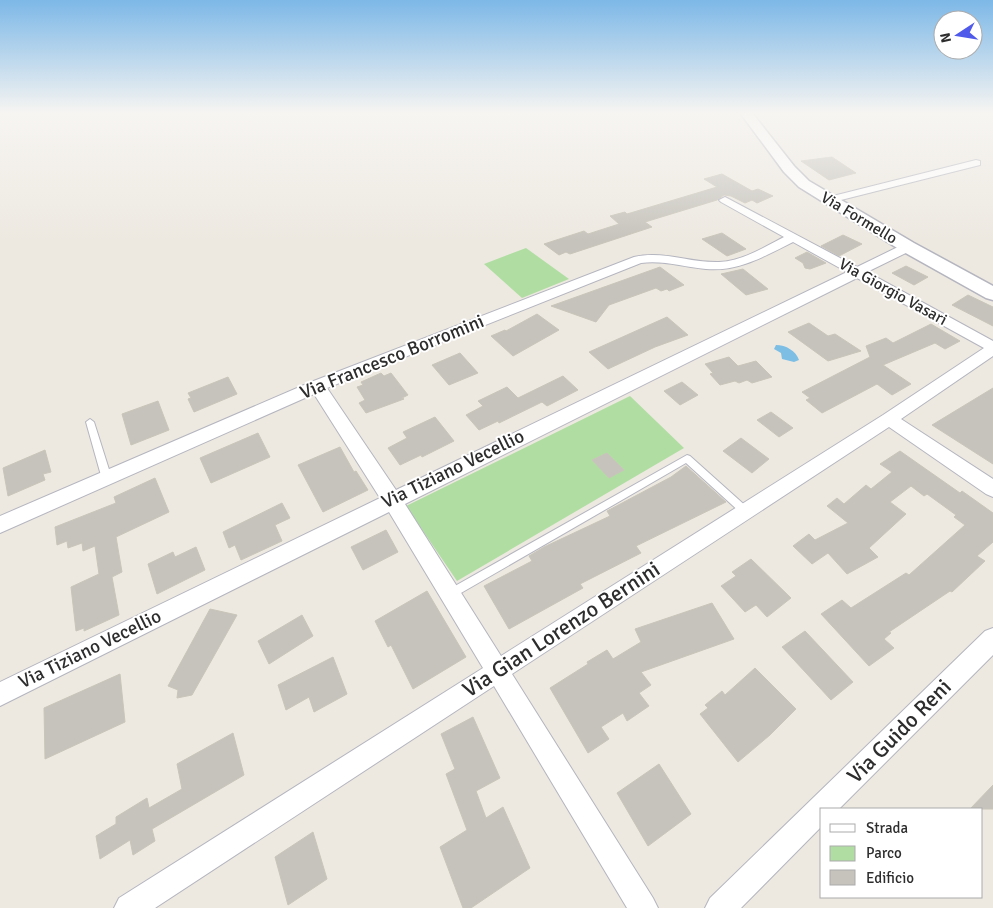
<svg xmlns="http://www.w3.org/2000/svg" width="993" height="908" viewBox="0 0 993 908" font-family="Signika,sans-serif">
	<rect width="100%" height="100%" fill="#ede9e1"/>
	<path fill="#b0dea2" d="M526 248 569 279 522 298 484 264Z
		M630 396 684 448 457 581 406 506Z"/>
	<path fill="#7dbee5" d="M776 345C786 345 796 351 799 360L794 362 782 359 781 353 774 349Z"/>
	<path fill="#c6c3bc" stroke="#c9c5ba" d="M832 157 856 173 829 180 801 161Z
		M722 174 752 191 758 189 773 196 757 203 752 200 745 203 731 196 724 195 717 200 645 222 652 227 570 254 566 252 559 255 544 244 584 231 588 234 619 224 610 216 625 212 627 214 717 187 704 179Z
		M722 233 746 249 727 256 702 239Z
		M843 235 862 244 839 256 821 246Z
		M807 252 826 263 810 269 805 268 803 263 795 258Z
		M906 266 928 277 914 285 892 273Z
		M660 267 684 285 669 291 667 289 661 291 656 288 609 305 596 322 551 306Z
		M743 269 768 289 746 295 721 274Z
		M968 295 993 307V326L952 305Z
		M537 314 559 330 513 356 491 336 505 330 506 331Z
		M667 317 688 335 655 347 608 369 589 352Z
		M809 323 828 336 835 334 861 351 828 361 788 332Z
		M931 324 960 341 945 349 935 343 883 365 911 384 892 395 877 384 822 413 806 400 810 398 802 392 870 357 866 346 886 338 893 343Z
		M460 353 478 373 449 385 432 365Z
		M729 357 738 366 756 361 772 377 752 383 747 380 739 383 735 381 720 385 710 374 713 373 705 364Z
		M381 373 384 376 391 373 408 395 402 398 404 399 366 413 359 403 365 400 357 387 363 385 361 382Z
		M563 376 578 390 547 406 542 402 499 423 498 421 479 430 466 415 483 406 478 401 507 387 518 398Z
		M228 377 237 394 194 412 188 399 191 398 188 393Z
		M682 382 698 395 680 405 664 391Z
		M993 388V464L932 425Z
		M158 401 169 430 131 445 122 414Z
		M771 412 793 428 779 437 757 420Z
		M435 417 454 441 422 457 421 455 400 465 388 448 407 438 403 432Z
		M258 433 270 457 211 483 200 458Z
		M741 438 769 459 752 473 723 451Z
		M340 447 354 472 356 471 368 490 323 512 298 465Z
		M45 450 51 472 43 474 45 480 8 496 3 468Z
		M900 451 960 493 962 491 993 513V542L977 556 985 561 952 592 950 591 889 632 891 633 884 639 894 648 869 666 821 614 842 600 851 608 906 573 909 575 965 525 954 517 956 515 927 494 924 496 911 486 890 502 906 514 869 548 878 557 847 574 828 553 812 564 793 546 809 534 815 540 848 523 827 506 837 498 844 504 866 485 871 489 892 472 880 464Z
		M607 453 624 470 609 478 592 460Z
		M686 466 726 502 636 546 641 553 580 584 583 588 509 629 484 586 532 561 529 556 544 547 610 516 607 511 671 477Z
		M155 478 169 512 116 537 122 572 112 577 119 615 84 631V628L76 631 71 587 99 574 95 546 83 551 82 543 68 548 67 541 57 545 55 527 116 503 114 497Z
		M282 503 290 518 275 525 282 541 241 560 235 545 229 548 223 532Z
		M386 530 398 552 363 570 351 547Z
		M196 547 205 570 157 594 148 564 173 552 175 557Z
		M751 559 791 598 767 617 756 605 745 612 721 586 736 576 732 572Z
		M427 591 466 657 413 689 391 645 388 647 375 621Z
		M712 603 734 639 641 672 651 685 639 693 649 706 627 721 623 713 601 727 609 739 588 753 550 688 588 664 587 662 607 650 613 659 641 642 635 629Z
		M210 609 237 615 192 695 177 698 178 690 168 686Z
		M302 615 313 636 269 664 258 641Z
		M805 631 853 682 831 700 782 647Z
		M333 657 347 694 314 712 309 697 286 710 278 685Z
		M755 668 796 709 770 735 738 762 700 714 708 708 705 705 722 691 725 695Z
		M120 674 125 722 45 759 44 708Z
		M473 717 500 778 476 791 486 818 503 807 530 868 471 908H463L440 847 467 830 446 774 455 769 441 734Z
		M233 733 244 775 152 829 155 841 133 855 130 840 100 859 96 836 116 824V817L147 798 149 808 182 789 177 764Z
		M659 764 691 814 648 846 617 793Z
		M993 785V809H970Z
		M313 832 327 879 288 905 275 857Z"/>
	<g fill="none" stroke-linecap="round" stroke-linejoin="round">
		<defs>
			<path id="lane" d="M90 419 94 422 112 479 110 482H104L102 479 86 422Z
				M687 455 690 456 748 508 750 511 748 514 745 515 742 514 686 463 454 597 450 599 446 597 445 594 446 591Z"/>
			<path id="street" d="M976 160 980 161V165L829 203 823 200 825 198Z
				M725 197 857 267 904 244H912L914 247 912 250 867 272 993 341V356L901 419 993 479V497L986 494 889 427 512 674 653 898 658 908H627L494 686 155 908H114L119 898 483 668 389 512 0 706V682L380 498 314 394 0 533V516L311 382 634 257C663 250 690 263 719 262 742 261 763 248 784 237L721 202 719 200ZM793 242 847 272 396 490 327 388 641 263C663 260 684 267 706 269 738 272 765 256 793 242ZM857 278 984 348 883 415 501 656 405 504Z
				M993 628V655L839 809H822V826L741 908H705L710 898 985 631Z"/>
			<path id="secondary" d="M741 114H753L794 166 809 181 914 243 993 286V300L986 298 902 251 799 187 784 172Z"/>
		</defs>
		<use href="#lane" stroke="#b4b5bf" stroke-width="2"/>
		<use href="#street" stroke="#b4b5bf" stroke-width="2"/>
		<use href="#secondary" stroke="#b4b5bf" stroke-width="3"/>
		<use href="#lane" fill="#fff" fill-rule="evenodd"/>
		<use href="#street" fill="#fff" fill-rule="evenodd"/>
		<use href="#secondary" fill="#fff" fill-rule="evenodd"/>
	</g>
	<linearGradient id="sky" x2="0" y2="1"><stop stop-color="#7db8e7"/><stop offset="0.47" stop-color="#f7f5f2"/><stop offset="1" stop-color="#f7f5f2" stop-opacity="0"/></linearGradient>
	<rect width="993" height="241" fill="url(#sky)"/>
	<g text-anchor="middle" dominant-baseline="central" stroke-width="4" stroke-linejoin="round" paint-order="stroke">
		<g font-size="16" fill="#2d2d2d" stroke="#fff">
			<text transform="translate(859 218) rotate(31)">Via Formello</text>
			<text transform="translate(893 292) rotate(29)">Via Giorgio Vasari</text>
		</g>
		<g font-size="19" fill="#2d2d2d" stroke="#fff">
			<text transform="translate(392 357) rotate(-22)">Via Francesco Borromini</text>
			<text transform="translate(453 469) rotate(-26)">Via Tiziano Vecellio</text>
			<text transform="translate(90 649) rotate(-26)">Via Tiziano Vecellio</text>
		</g>
		<g font-size="22" fill="#2d2d2d" stroke="#fff">
			<text transform="translate(561 629) rotate(-33)">Via Gian Lorenzo Bernini</text>
			<text transform="translate(899 731) rotate(-45)">Via Guido Reni</text>
		</g>
	</g>
	<rect x="820" y="808" width="162" height="90" fill="#ffffff" stroke="#ababab"/>
	<rect x="830" y="824" width="25" height="8" fill="#ffffff" stroke="#ababab"/>
	<text x="866" y="833" font-size="15" fill="#2d2d2d">Strada</text>
	<rect x="830" y="846" width="25" height="15" fill="#b0dea2" stroke="#ababab"/>
	<text x="866" y="858" font-size="15" fill="#2d2d2d">Parco</text>
	<rect x="830" y="870" width="25" height="15" fill="#c6c3bc" stroke="#ababab"/>
	<text x="866" y="883" font-size="15" fill="#2d2d2d">Edificio</text>
	<g transform="translate(958 35) rotate(258)"><circle r="24" fill="#ffffff" stroke="#ababab"/>
	<path d="M0-4L9 19L0 12L-9 19Z" fill="#4f5aeb"/>
	<text y="-8" font-size="14" font-weight="bold" text-anchor="middle" fill="#2d2d2d">N</text>
	</g>
</svg>
